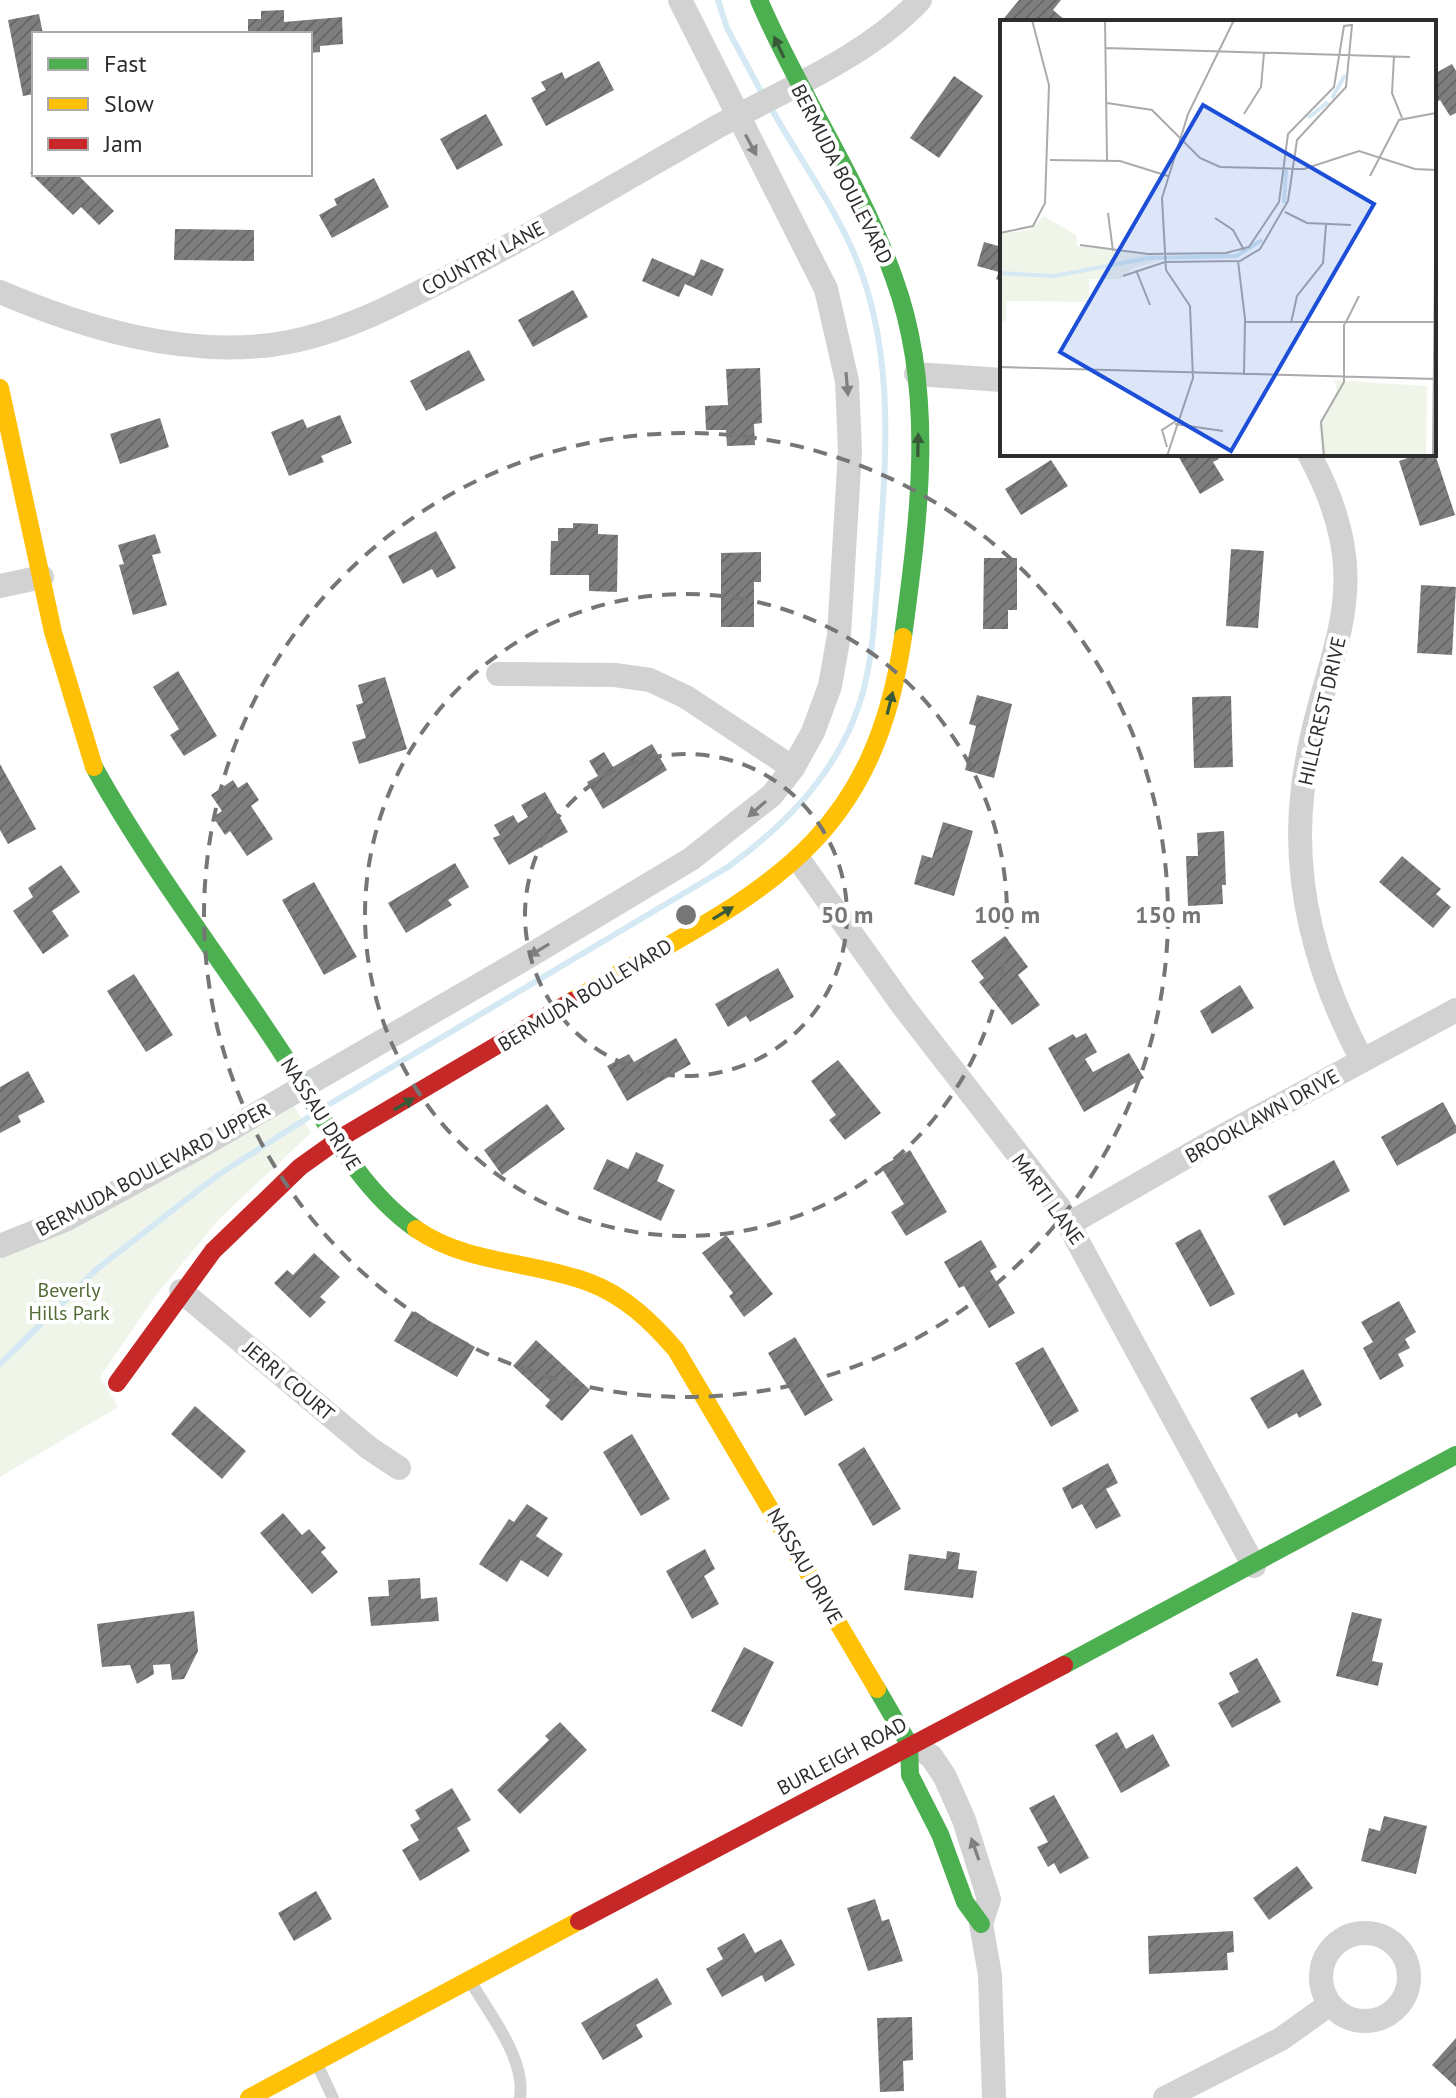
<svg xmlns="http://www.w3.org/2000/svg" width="1456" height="2098" viewBox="0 0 1456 2098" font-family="'PT Sans',sans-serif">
	<defs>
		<pattern id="building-hatch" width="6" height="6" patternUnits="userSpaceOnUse" patternTransform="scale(2)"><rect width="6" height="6" fill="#7e7e7e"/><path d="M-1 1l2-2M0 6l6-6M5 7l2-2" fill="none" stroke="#686868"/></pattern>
	</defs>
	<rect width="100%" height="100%" fill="#fff"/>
	<path fill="#f0f5ea" d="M290 1100 311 1133 219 1219 157 1294 100 1377 118 1407 0 1477V1256Z"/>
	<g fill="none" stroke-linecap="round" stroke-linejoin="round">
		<path stroke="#d4e9f3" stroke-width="6" d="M718 0 727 28 764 97
			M328 1105 728 867C781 828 828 782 853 721 873 674 874 622 878 572 885 471 896 368 861 271 839 211 800 161 770 106
			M0 1364 97 1269 218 1175 309 1117"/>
	</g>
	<path fill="url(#building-hatch)" d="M1019 0H1061L1053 10 1065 20 1001 22Z
		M284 10V22L342 17 343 44 320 46V52L310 53V34H248V19H261V11Z
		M39 14 43 34H34V94L23 96 8 20Z
		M599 61 614 90 546 126 531 98 546 90 541 82 562 72 565 79Z
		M1452 64 1456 71V113L1450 116 1440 100 1434 104V74Z
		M954 76 983 96 939 158 910 138Z
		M486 114 503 145 457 170 440 139Z
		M34 169V174H77L114 211 99 225 81 207 73 215 30 173Z
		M374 178 389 207 332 238 319 215 337 205 334 199Z
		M175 229 254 230V261L174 260Z
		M984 242 1002 247V281L996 279 999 272 977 266Z
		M652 258 694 276 701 259 724 269 712 296 685 284 679 297 642 281Z
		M573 290 588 317 533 347 518 320Z
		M469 350 485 380 426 411 410 381Z
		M760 368 762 423 754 424 755 445 727 446 726 430H706L705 406 728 405 726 369Z
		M340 415 352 443 321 456 324 462 289 476 271 432 303 419 307 428Z
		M160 418 169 447 120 464 110 434Z
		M1177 454H1216L1219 459 1213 462 1224 480 1200 494Z
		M1419 454H1435L1455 515 1420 526 1399 461Z
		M1051 460 1068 486 1021 515 1005 489Z
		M573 523 598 524V534L618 535 617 592 589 591V575H550L551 541H558V528H573Z
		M436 531 456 568 437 578 432 569 403 584 388 556Z
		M155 534 161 553 152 555 167 605 133 615 119 565 124 564 118 545Z
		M1231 549 1264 551 1258 628 1226 626Z
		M761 552V582H754V627H721V553Z
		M984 558H1017V610H1008V629H983Z
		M1421 585 1456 587 1452 655 1417 653Z
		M178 671 217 736 184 756 170 735 179 729 153 687Z
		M385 677 407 749 359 764 352 742 366 738 356 705 363 703 358 685Z
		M977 695 1012 704 994 778 965 770 976 726 969 724Z
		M1231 696 1233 767 1194 768 1192 697Z
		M652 744 667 770 603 809 587 782 598 776 589 761 604 752 613 767Z
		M0 764 36 829 8 844 0 830Z
		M233 780 238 788 247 782 259 800 251 806 273 839 247 856 230 831 225 835 213 817 222 811 211 795Z
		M545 792 568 832 509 865 493 838 500 835 494 825 513 815 518 823 528 817 521 805Z
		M943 822 973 831 954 896 914 884 922 855 932 858Z
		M1224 831 1226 885H1222L1223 904 1188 906 1186 856H1198L1197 833Z
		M1402 856 1441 889 1436 894 1451 907 1433 928 1379 882Z
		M455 863 469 887 448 900 452 905 406 933 388 903Z
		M61 865 80 892 52 911 69 936 43 954 13 911 33 897 28 888Z
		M314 882 357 957 324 975 282 900Z
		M1005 936 1028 967 1018 975 1040 1005 1012 1025 979 982 984 978 971 961Z
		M778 968 794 997 750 1022 746 1016 728 1027 715 1004Z
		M134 974 173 1035 146 1052 107 991Z
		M1240 985 1254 1008 1212 1034 1200 1011Z
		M1086 1033 1097 1052 1085 1059 1093 1072 1129 1053 1144 1078 1084 1112 1048 1048 1073 1034 1076 1038Z
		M676 1038 691 1064 627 1101 607 1066 629 1054 634 1062Z
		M838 1060 881 1113 845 1140 829 1120 836 1115 811 1081Z
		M28 1071 45 1102 18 1116 21 1122 0 1133V1087Z
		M1443 1102 1456 1126V1133L1397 1166 1381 1137Z
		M547 1104 565 1129 502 1175 484 1150Z
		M910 1150 947 1212 906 1236 891 1212 904 1204 881 1167Z
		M636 1152 664 1165 657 1181 675 1190 661 1221 593 1189 607 1159 628 1169Z
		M1334 1160 1350 1191 1284 1226 1268 1196Z
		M1200 1229 1235 1294 1210 1307 1175 1243Z
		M726 1235 773 1294 744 1317 729 1296 733 1293 702 1253Z
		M981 1240 997 1267 990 1271 1015 1313 989 1328 964 1286 959 1288 944 1262Z
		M314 1253 340 1277 320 1297 326 1302 310 1318 274 1283 287 1270 293 1275Z
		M1399 1301 1416 1332 1405 1339 1410 1348 1398 1354 1404 1366 1380 1380 1363 1348 1373 1342 1361 1322Z
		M412 1311 475 1347 457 1377 394 1341Z
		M795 1337 833 1400 805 1416 768 1353Z
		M536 1340 590 1390 562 1421 545 1406 550 1400 513 1366Z
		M1043 1347 1079 1411 1051 1427 1015 1363Z
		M1303 1369 1322 1405 1299 1418 1297 1413 1268 1429 1250 1398Z
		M195 1406 246 1451 222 1479 171 1434Z
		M632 1434 670 1499 641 1516 603 1452Z
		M864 1447 901 1509 873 1526 838 1464Z
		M1108 1463 1118 1483 1106 1489 1121 1516 1096 1529 1082 1504 1072 1509 1062 1488Z
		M527 1504 548 1518 536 1536 563 1554 548 1577 521 1560 507 1582 479 1564 509 1519 514 1522Z
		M283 1513 302 1535 309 1529 326 1548 321 1552 338 1572 312 1594 260 1533Z
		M705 1549 715 1569 704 1576 719 1604 692 1619 666 1571Z
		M947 1551 960 1553 958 1569 977 1571 973 1598 904 1590 909 1554 946 1559Z
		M420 1578 421 1599 437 1597 439 1621 371 1626 368 1597 389 1596 388 1580Z
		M194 1611 198 1651 184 1679 172 1680 170 1664 153 1665 154 1674 137 1684 130 1665 102 1667 97 1624Z
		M1352 1612 1382 1619 1372 1661 1383 1663 1378 1686 1336 1676Z
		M744 1647 774 1662 742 1727 711 1711Z
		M1257 1658 1281 1702 1232 1728 1218 1703 1239 1692 1229 1673Z
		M560 1722 587 1750 520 1814 497 1790 549 1740 545 1736Z
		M1117 1732 1126 1749 1153 1734 1170 1766 1121 1793 1095 1745Z
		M452 1788 471 1820 457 1828 470 1851 420 1881 402 1850 419 1840 410 1825 420 1819 415 1810Z
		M1054 1795 1089 1858 1060 1874 1054 1863 1048 1867 1037 1847 1048 1842 1029 1808Z
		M1384 1816 1427 1826 1416 1874 1361 1861 1369 1828 1380 1831Z
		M1297 1866 1313 1888 1269 1920 1253 1898Z
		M316 1891 332 1919 294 1941 278 1913Z
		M875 1899 882 1921 889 1919 903 1961 868 1971 847 1908Z
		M1233 1931 1234 1952 1227 1953 1228 1970 1149 1974 1148 1936Z
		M744 1933 755 1953 781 1939 795 1965 765 1982 762 1975 722 1997 706 1969 723 1959 717 1948Z
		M657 1978 672 2004 636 2025 643 2037 603 2060 581 2023Z
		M912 2017 913 2060 903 2061 904 2091 880 2092 877 2018Z
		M1456 2038V2087L1432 2065Z"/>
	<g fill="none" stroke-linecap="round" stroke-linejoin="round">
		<path stroke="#d2d2d2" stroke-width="12" d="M471 1982C490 2015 526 2059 520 2098
			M317 2064 333 2098"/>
		<path stroke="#d2d2d2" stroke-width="24" d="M0 292C85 328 178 356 271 345 335 337 394 305 451 276 541 230 628 178 715 128 783 90 867 57 920 0
			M916 374 1002 380
			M1309 454C1386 595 1320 650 1303 787 1291 882 1317 976 1362 1060
			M0 586 42 577
			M498 674 615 675 650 680 686 697 793 768
			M799 860 903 1006 1059 1207 1254 1566
			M1069 1224 1210 1143 1456 1010
			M0 1246 67 1219 196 1149 519 962 691 859 772 795 793 768 813 732 830 686 839 635 850 451 847 381 826 289 680 0
			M181 1291 369 1448 399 1468
			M909 1744 931 1756 945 1777 964 1820 989 1899 981 1924 990 1975 994 2098
			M1321 1977a44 44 0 1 1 88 0a44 44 0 1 1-88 0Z
			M1165 2098 1281 2039 1330 2004"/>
		<path stroke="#4caf50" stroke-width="18" d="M759 0C799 94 860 182 894 278 936 392 919 519 903 637
			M94 767C150 868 221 959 284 1056 324 1117 355 1186 416 1229
			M1064 1665 1456 1455
			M877 1689 909 1744 910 1775 940 1834 965 1902 981 1924"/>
		<path stroke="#ffc107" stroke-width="18" d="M0 388 53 632 94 767
			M572 1001C745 897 871 860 903 637
			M416 1229C466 1264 532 1261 588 1282 624 1295 652 1322 676 1350L877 1689
			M249 2098 579 1921"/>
		<path stroke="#c62828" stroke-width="18" d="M117 1383 213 1251 300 1167 342 1137 572 1001
			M579 1921 1064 1665"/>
	</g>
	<defs><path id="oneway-solid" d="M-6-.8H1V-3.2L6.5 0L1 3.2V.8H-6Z" transform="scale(2)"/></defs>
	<g fill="#385a39">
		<use href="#oneway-solid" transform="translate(779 47) rotate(-115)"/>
		<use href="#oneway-solid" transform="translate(918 445) rotate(-89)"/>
		<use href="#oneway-solid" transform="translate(890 703) rotate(-76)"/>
		<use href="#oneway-solid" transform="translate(723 913) rotate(-31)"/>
		<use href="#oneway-solid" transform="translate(404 1104) rotate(-30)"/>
	</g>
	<g fill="#808080">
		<use href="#oneway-solid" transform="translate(751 145) rotate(62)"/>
		<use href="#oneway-solid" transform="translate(847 384) rotate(85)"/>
		<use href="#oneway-solid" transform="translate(757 809) rotate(139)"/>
		<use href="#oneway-solid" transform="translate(539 950) rotate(149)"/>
		<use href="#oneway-solid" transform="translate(975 1849) rotate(-109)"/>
	</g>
	<g fill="none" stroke="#767676" stroke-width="4" stroke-dasharray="14 10">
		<circle cx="686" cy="915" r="161"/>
		<circle cx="686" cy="915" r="321"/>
		<circle cx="686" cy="915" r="482"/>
	</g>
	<g text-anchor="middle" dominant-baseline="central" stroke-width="8" stroke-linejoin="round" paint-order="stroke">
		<g font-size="20" fill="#2d2d2d" stroke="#fff">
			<text transform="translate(842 174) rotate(63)">BERMUDA BOULEVARD</text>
			<text transform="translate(483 258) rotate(-28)">COUNTRY LANE</text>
			<text transform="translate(1322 711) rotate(-77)">HILLCREST DRIVE</text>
			<text transform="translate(585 995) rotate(-31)">BERMUDA BOULEVARD</text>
			<text transform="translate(321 1114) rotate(57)">NASSAU DRIVE</text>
			<text transform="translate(1262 1116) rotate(-29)">BROOKLAWN DRIVE</text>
			<text transform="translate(153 1169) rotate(-28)">BERMUDA BOULEVARD UPPER</text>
			<text transform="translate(1048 1199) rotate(54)">MARTI LANE</text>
			<text transform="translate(289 1381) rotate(40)">JERRI COURT</text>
			<text transform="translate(805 1566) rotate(60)">NASSAU DRIVE</text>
			<text transform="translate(842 1756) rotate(-28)">BURLEIGH ROAD</text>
		</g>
		<g font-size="20" fill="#536c36" stroke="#fff">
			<text x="69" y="1290">Beverly<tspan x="69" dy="23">Hills Park</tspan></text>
		</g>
	</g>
	<g transform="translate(1000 20)">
		<rect width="436" height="436" fill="#fff"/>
		<path d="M334 360 427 366 426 436H322L319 403 337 371Z" fill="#f0f5ea"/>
		<path d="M44 196 76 215 77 226 162 235V240L133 248 121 259H89V282L7 281 6 303 0 298V214L30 210Z" fill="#f0f5ea"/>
		<path fill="none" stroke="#d4e9f3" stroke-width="4" d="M332 78 345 55M308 98 328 82M284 183 286 150M0 253 54 256 149 238 236 236 262 220"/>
		<path fill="none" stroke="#ababab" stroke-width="2" d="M105 0 107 140M106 28 410 37M394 36 392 73 402 98M107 83 152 90 200 138 220 147 304 149 359 131 415 149 436 150M244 94 261 67 264 33M50 140 120 141 168 156M370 156 399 100 436 93M285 192 307 203 351 205M108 193 113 231M215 198 233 210 244 230M0 213 33 206 45 183 49 65 32 0M80 225 148 234 226 233 249 227 279 182 288 114 334 67 344 6 352 5 346 67 297 120 288 181 260 229 240 241 165 242 123 256M238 241 245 299 244 355M136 250 150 285M245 302H434M291 303 297 276 323 243 326 205M345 304 359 276M0 347 436 359M175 404 223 411M167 427 162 410 176 401M167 436 193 358 190 286 166 250 162 178 188 94 234 0M324 436 321 402 344 362V304M433 436 436 146"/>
		<path fill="#1d4ed8" fill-opacity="0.15" stroke="#1d4ed8" stroke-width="4" d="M203 85 374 184 231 431 60 332Z"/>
		<rect width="436" height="436" fill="none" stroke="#2d2d2d" stroke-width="4"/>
	</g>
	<circle cx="686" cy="915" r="12" fill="#767676" stroke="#fff" stroke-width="4"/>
	<g font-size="24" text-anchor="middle" font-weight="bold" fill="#767676" stroke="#fff" stroke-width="8" stroke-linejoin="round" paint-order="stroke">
		<text x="847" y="923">50 m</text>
		<text x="1007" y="923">100 m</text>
		<text x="1168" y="923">150 m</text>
	</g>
	<rect x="32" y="32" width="280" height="144" fill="#ffffff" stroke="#ababab" stroke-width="2"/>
	<rect x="48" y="58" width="40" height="12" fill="#4caf50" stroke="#ababab" stroke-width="2"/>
	<text x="104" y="72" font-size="24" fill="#2d2d2d">Fast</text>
	<rect x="48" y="98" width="40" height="12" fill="#ffc107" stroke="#ababab" stroke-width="2"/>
	<text x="104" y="112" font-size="24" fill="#2d2d2d">Slow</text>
	<rect x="48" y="138" width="40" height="12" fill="#c62828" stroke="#ababab" stroke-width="2"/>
	<text x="104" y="152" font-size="24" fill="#2d2d2d">Jam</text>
</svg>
